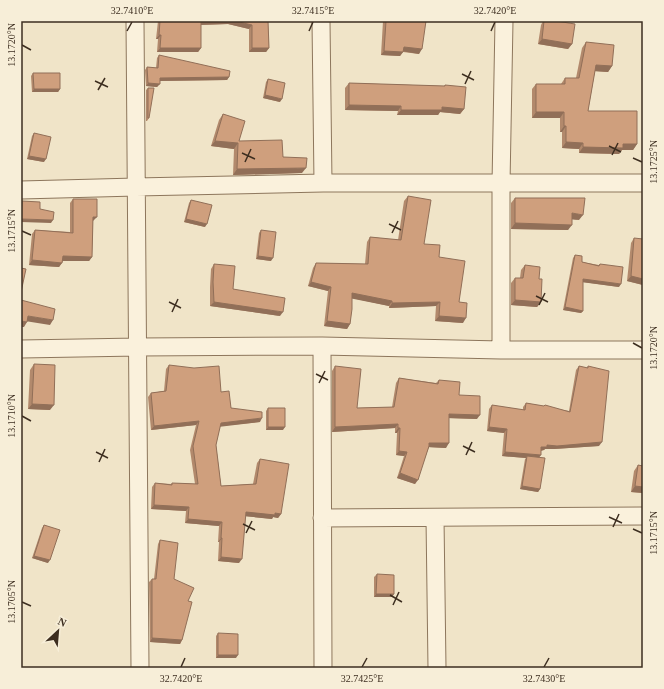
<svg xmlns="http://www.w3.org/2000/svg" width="664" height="689" viewBox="0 0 664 689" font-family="Georgia,serif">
	<rect width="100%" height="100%" fill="#f0e4c8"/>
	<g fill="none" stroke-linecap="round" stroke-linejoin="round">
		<defs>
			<path id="minor" d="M135 21 140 668
				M321 21 323 183
				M21 190 136 187 323 183H643
				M322 346 323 668
				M21 349 138 347 322 346 501 350H643
				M501 350V184L504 21
				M322 518 643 516
				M435 518 437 668"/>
		</defs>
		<use href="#minor" stroke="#8d765c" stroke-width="19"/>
		<use href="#minor" stroke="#faf1dc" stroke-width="17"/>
	</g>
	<path fill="#b2896c" d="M158 21H268L269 48 266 52H249V29L228 24 201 25V48L198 52H157L158 39H156Z
		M383 21H426L419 54 403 52 400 56 381 55Z
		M543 21H556L572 44 568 49 538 44 541 25Z
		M586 42 612 66 608 72 595 71 588 111 637 144 633 150H622L619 154 579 153V149L562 148V132H560V118H532V89L536 84H561L565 78H576L582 48Z
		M159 55 229 77 227 80 160 81 157 87 146 86 145 70 147 67 156 68 157 58Z
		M33 73 60 89 58 92H32L31 76Z
		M268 79 280 102 263 98 266 82Z
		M349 83 444 86 445 85 464 109 460 114 440 112 438 115H397L398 111 345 110V88Z
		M148 88 149 118 147 121H146V90Z
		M223 114 239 141 283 157 302 173 233 175 234 149 211 146 219 120Z
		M34 133 44 162 27 159 32 136Z
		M408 196 424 244 439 257 459 302 463 323 435 321 436 306 389 308V306L352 298 350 324 347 329 324 326 328 291 308 286 313 268 316 263 365 264 367 242 370 237 398 240 404 201Z
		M515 198 579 220 572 219 568 230 511 229V203Z
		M73 199 93 221 92 257 89 261H63L59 267 29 265 32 234 35 230 70 232V203Z
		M191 200 205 227 184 222 189 203Z
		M261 230 271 261 256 259 259 233Z
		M634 238 643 285 627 281 631 243Z
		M575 255 582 262 599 265 600 264 619 287 583 282V311L581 313 563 310 573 258Z
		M214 264 233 289 280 316 210 306V287L211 269Z
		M525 265 539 279 541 302 537 307 511 305V283L515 278H520L521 270Z
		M34 364 50 410 28 409 30 370Z
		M169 365 221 392 231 408 260 422 220 426 216 445 221 486 253 484 257 463 260 459 281 514 278 518 273 517 272 519 245 516 239 563 218 561 219 542H218L219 526 185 523 186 511 151 509 152 487 155 483 171 484 172 483 195 484 190 450 196 425 151 430 148 397 151 393 164 391 166 369Z
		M335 366 357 408 392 407 396 383 399 378 436 383 439 380 459 395 477 419 449 418 446 448 429 447 415 484 397 478 404 456 396 455 397 433H395V428L332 432V371Z
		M579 366 587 368 588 366 599 446 554 449H545L544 450 541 451 539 457 540 489 538 492 520 489 525 459 526 458 502 456 504 433 487 431 489 409 492 405 523 410V407L526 403 569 411 576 370Z
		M268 408 283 430H266V411Z
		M638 465 643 466V493L631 492 634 471Z
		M44 525 48 563 32 558 42 528Z
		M160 540 174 579 188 601 182 640 180 644 150 642 149 582 152 579H154L158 544Z
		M377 574 394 594 392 597H374V577Z
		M218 633 236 658H216V636Z"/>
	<path fill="#916f58" d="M201 21H235L252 25 249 29 228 24 198 25Z
		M159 35H161L158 39H156Z
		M542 39 572 44 568 49 538 44Z
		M404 47 422 49 419 54 401 51Z
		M160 48H201L198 52H157Z
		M252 48H269L266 52H249Z
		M384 51 403 52 400 56 381 55Z
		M596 65 612 66 608 72 592 71Z
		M229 77 227 80 158 81 160 78Z
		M148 83 160 84 157 87 146 86Z
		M34 89H60L58 92H32Z
		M265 95 282 99 280 102 263 98Z
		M349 105 401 106 398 111 345 110Z
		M442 107 464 109 460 114 440 112 438 115H397L401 110Z
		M536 112H564L560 118H532Z
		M564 126H566L562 132H560Z
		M215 141 238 143 234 149 211 146Z
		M566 142 583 143 579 149 562 148Z
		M623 144H637L633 150H622L619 154 579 153 583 147Z
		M29 156 46 159 44 162 27 159Z
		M306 168 302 173 233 175 237 169Z
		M572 213 583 215 579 220 568 219Z
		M93 217H97L93 221H90Z
		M21 219 53 220 51 223 21 222Z
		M186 219 207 224 205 227 184 222Z
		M515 223 572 225 568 230 511 229Z
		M63 256 92 257 89 261H60Z
		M258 256 273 258 271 261 256 259Z
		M32 260 62 263 59 267 29 265Z
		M631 276 643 279V285L627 281Z
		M583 279 621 284 619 287 581 282Z
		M311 282 331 287 328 291 308 286Z
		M352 293 392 301 389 306 349 298Z
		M515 300 541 302 537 307 511 305Z
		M214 302 283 312 280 316 210 306Z
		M440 302 436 306 389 308 392 303Z
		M565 307 583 311 581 313 563 310Z
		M28 316 53 320 50 325 25 321Z
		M439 316 466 318 463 323 435 321Z
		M21 321 27 322 24 327H21Z
		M327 321 350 324 347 329 324 326Z
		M32 404 54 405 50 410 28 409Z
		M449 414 480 415 477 419 446 418Z
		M262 418 260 422 218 427 221 423Z
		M199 421 196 425 151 430 154 426Z
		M398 424 395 428 332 432 335 427Z
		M268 427H285L283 430H266Z
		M489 427 507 429 504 433 487 431Z
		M398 428H400L397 433H395Z
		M602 442 599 446 554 449H545L544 450 538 451 541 447 547 445Z
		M429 443H449L446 448 426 447Z
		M399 451 407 452 404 456 396 455Z
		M505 452 541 455 538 459 527 456 526 458 502 456Z
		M400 473 418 480 415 484 397 478Z
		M522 486 540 489 538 492 520 489Z
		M635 486 643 487V493L631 492Z
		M154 505 189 507 186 511 151 509Z
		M246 512 275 513 281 514 278 518 273 517 272 519 243 516Z
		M188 519 222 522 219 526 185 523Z
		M221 538H222L219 542H218Z
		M34 556 50 560 48 563 32 558Z
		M221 557 242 559 239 563 218 561Z
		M376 594H394L392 597H374Z
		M152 638 182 640 180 644 150 642Z
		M218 655H238L236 658H216Z"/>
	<path fill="#cf9f7d" stroke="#916f58" d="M160 21H201V48H160L161 35H159Z
		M235 21H268L269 48H252V25Z
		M386 21H426L422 49 404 47 403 52 384 51Z
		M544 21H556L575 24 572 44 542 39Z
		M586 42 614 45 612 66 596 65 588 111H637V144H623V148L583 147V143L566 142V126H564V112H536V84H565V78H579Z
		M159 55 230 71 229 77 160 78V84L148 83 147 67 158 68Z
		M33 73H60V89H34Z
		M268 79 285 83 282 99 265 95Z
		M349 83 445 86V85L466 87 464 109 442 107V110H401V106L349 105Z
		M148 88H154L149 118H148Z
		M223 114 245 121 239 141 282 140 283 157 307 158 306 168 237 169 238 143 215 141Z
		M34 133 51 137 46 159 29 156Z
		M408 196 431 200 424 244 440 245 439 257 465 261 459 302 467 303 466 318 439 316 440 302 392 303V301L352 293V309L350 324 327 321 331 287 311 282 316 263 368 264 370 237 401 240Z
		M515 198H585L583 215 572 213V225L515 223Z
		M73 199H97V217H93L92 257 63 256 62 263 32 260 35 230 73 233Z
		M191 200 212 205 207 224 186 219Z
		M22 201 40 202V209L54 212 53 220 21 219Z
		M261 230 276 232 273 258 258 256Z
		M634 238 643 239V279L631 276Z
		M575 255 582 256V262L599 266 600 264 623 267 621 284 583 279V311L565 307Z
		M214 264 235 266 233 289 285 298 283 312 214 302 213 282Z
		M525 265 540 267 539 279H542L541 302 515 300V278H523Z
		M21 268 26 269 21 292Z
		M21 300 55 309 53 320 28 316 27 322 21 321Z
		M34 364 55 365 54 405 32 404Z
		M169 365 194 368 219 366 221 392 229 391 231 408 262 412V418L221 423 216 445 221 486 256 484 260 459 289 464 281 514 275 513V515L246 512 242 559 221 557 222 538H221L222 522 188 519 189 507 154 505 155 483 172 485V483L198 484 193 446 199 421 154 426 151 393 166 391Z
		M335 366 361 369 357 408 394 407 399 378 438 384 439 380 460 382 459 395 480 396V415L449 414V443H429V446L418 480 400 473 407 452 399 451 400 428H398V424L335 427Z
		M579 366 588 368V366L609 371 602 442 557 446 547 445V447H541V455L505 452 507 429 489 427 492 405 525 410 526 403 544 406 545 405 570 412Z
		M268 408H285V427H268Z
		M527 456 545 458 540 489 522 486Z
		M638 465 643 466V487L635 486Z
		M44 525 60 530 50 560 34 556Z
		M160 540 178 543 174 579 194 588 188 601 192 602 182 640 152 638V579H156Z
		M377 574 394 575V594H376Z
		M218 633 238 634V655H218Z"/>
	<path fill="none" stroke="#3d2e20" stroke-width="1.5" d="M127 31 132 22M309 31 313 22M491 31 495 22M22 45 31 50M462 74 474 80M95 81 108 87M465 84 471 71M98 90 105 78M609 146 621 152M242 153 255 159M612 155 618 143M633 158 642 162M245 162 251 149M389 224 401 230M22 231 31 235M392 233 398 221M536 296 548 302M169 302 181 308M539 305 545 293M172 312 178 299M633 343 642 348M316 374 328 380M319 383 325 371M22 416 31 421M463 446 475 452M96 452 108 458M466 455 472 442M99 462 105 449M609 517 622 523M243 524 255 530M613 527 619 514M633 529 642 533M246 533 252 521M390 595 402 602M22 602 31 606M393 605 399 592M181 667 185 658M362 667 367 658M544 667 549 658"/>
	<rect width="664" height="689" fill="none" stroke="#f7eed8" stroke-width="44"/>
	<g transform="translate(58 631) rotate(26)" stroke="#f7eed8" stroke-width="3" paint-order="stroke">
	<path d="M0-3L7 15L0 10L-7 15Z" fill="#3d2e20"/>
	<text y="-6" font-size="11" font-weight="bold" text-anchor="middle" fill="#3d2e20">N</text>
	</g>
	<rect x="22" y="22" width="620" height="645" fill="none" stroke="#3d2e20" stroke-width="1.5"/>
	<g font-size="10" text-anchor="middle" fill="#3d2e20">
		<text x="132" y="14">32.7410°E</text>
		<text x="313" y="14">32.7415°E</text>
		<text x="495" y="14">32.7420°E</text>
		<text transform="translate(11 45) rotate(-90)" y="4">13.1720°N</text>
		<text transform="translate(653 162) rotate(-90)" y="4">13.1725°N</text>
		<text transform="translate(11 231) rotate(-90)" y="4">13.1715°N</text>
		<text transform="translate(653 348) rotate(-90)" y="4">13.1720°N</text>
		<text transform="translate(11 416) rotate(-90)" y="4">13.1710°N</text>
		<text transform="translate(653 533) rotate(-90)" y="4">13.1715°N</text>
		<text transform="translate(11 602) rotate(-90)" y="4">13.1705°N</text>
		<text x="181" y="682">32.7420°E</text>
		<text x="362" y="682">32.7425°E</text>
		<text x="544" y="682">32.7430°E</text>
	</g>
</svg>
